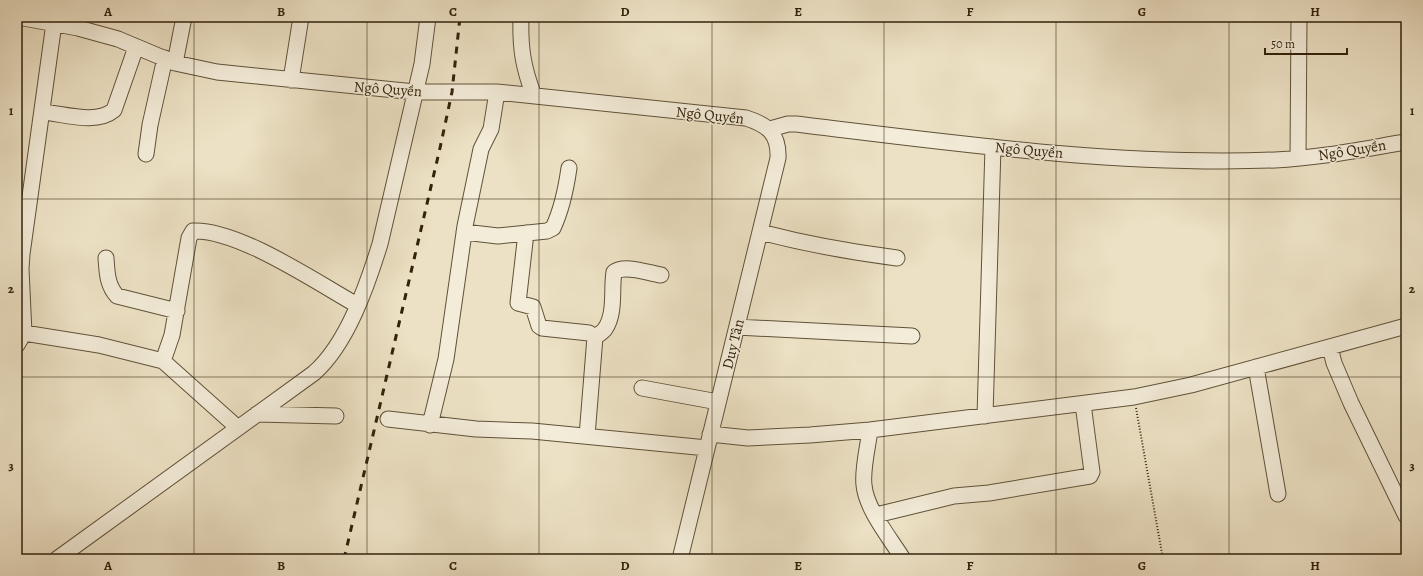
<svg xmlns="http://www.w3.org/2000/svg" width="1423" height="576" viewBox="0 0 1423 576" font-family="Alegreya,serif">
	<rect width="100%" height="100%" fill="#ece1c4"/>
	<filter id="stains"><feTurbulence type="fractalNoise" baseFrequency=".005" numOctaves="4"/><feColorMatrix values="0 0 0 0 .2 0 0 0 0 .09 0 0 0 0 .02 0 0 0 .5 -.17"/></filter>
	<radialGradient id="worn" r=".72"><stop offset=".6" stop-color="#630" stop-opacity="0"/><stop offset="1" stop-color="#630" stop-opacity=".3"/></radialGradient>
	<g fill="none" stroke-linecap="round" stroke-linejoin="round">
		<defs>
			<path id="minor" d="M18 17 78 28 118 39 175 63 217 72 415 92H497L746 118C768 125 779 134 778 158L680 559
				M521 17C520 48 523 67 534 96
				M175 63 184 17
				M291 80 301 17
				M43 112C65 114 96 125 114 110L136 47
				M770 129 788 124H796C954 143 1115 166 1275 160 1319 158 1363 149 1406 142
				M146 154 150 125 165 58
				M1298 158 1299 17
				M464 232 498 236 547 231 553 228C562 209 566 189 569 168
				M760 232C806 244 850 252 897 258
				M526 233 518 303 533 307 539 326 542 328 589 333 595 337 587 436
				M106 258C107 272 107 285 117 296L177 311
				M737 327 912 336
				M24 333 99 345 163 361 238 428
				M595 337C598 335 603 332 605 329 616 313 611 289 614 272 625 264 648 273 661 275
				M17 345 24 333 21 269 22 254 54 23
				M1330 347 1334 363 1351 403 1406 516
				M163 361 172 335 189 238 193 231C238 229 316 282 357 305
				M1256 367 1278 494
				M642 388 718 402
				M257 414 336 416
				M985 416 993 147
				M388 419 476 429 532 431 707 448
				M430 425 446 359 465 226 481 149 491 129 497 92
				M870 430C868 446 862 470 864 485 866 509 890 538 903 559
				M710 434 748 438 810 435 870 430 1134 397 1191 385 1406 326
				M876 515 954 496 989 493 1090 476 1092 472 1083 404
				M57 559 314 373C347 344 367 286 380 244L422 64 428 17"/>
		</defs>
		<use href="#minor" stroke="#605239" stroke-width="17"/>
		<path stroke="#32220b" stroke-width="2" stroke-dasharray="1 2" stroke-linecap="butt" d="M1136 408 1163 559"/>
		<use href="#minor" stroke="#f3ecd9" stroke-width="15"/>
		<path stroke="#32220b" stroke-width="3" stroke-dasharray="7 7" stroke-linecap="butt" d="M344 559 440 148 452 92 460 17"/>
	</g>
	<path fill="none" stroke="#32220b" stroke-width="1" stroke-opacity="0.55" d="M194 17V559M367 17V559M539 17V559M712 17V559M884 17V559M1056 17V559M1229 17V559M17 199H1406M17 377H1406"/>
	<g text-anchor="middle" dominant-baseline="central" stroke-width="3" stroke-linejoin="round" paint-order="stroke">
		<g font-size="15" fill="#32220b" stroke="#f3ecd9">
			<text transform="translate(388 89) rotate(4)">Ngô Quyền</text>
			<text transform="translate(710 115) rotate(6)">Ngô Quyền</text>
			<text transform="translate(1029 150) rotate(5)">Ngô Quyền</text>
			<text transform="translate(1352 150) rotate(-9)">Ngô Quyền</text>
			<text transform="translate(733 344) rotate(-76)">Duy Tân</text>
		</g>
	</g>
	<rect width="1423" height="576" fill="none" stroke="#ece1c4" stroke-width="44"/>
	<path d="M1265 48v6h82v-6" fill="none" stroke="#32220b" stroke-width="2"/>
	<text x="1271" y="48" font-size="12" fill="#32220b" stroke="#f3ecd9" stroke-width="3" paint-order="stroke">50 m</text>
	<rect x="22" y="22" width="1379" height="532" fill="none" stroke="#32220b" stroke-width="1.5"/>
	<g font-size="13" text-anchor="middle" font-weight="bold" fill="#32220b">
		<text x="108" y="16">A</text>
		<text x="281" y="16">B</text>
		<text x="453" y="16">C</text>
		<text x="625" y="16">D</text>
		<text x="798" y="16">E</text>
		<text x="970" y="16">F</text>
		<text x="1142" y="16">G</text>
		<text x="1315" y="16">H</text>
		<text x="11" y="115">1</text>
		<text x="1412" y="115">1</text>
		<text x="11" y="293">2</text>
		<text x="1412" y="293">2</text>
		<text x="11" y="470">3</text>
		<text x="1412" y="470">3</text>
		<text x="108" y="570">A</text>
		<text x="281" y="570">B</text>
		<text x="453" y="570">C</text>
		<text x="625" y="570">D</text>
		<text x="798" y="570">E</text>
		<text x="970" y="570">F</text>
		<text x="1142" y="570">G</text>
		<text x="1315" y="570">H</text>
	</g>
	<rect width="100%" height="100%" filter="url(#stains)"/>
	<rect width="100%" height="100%" fill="url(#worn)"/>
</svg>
